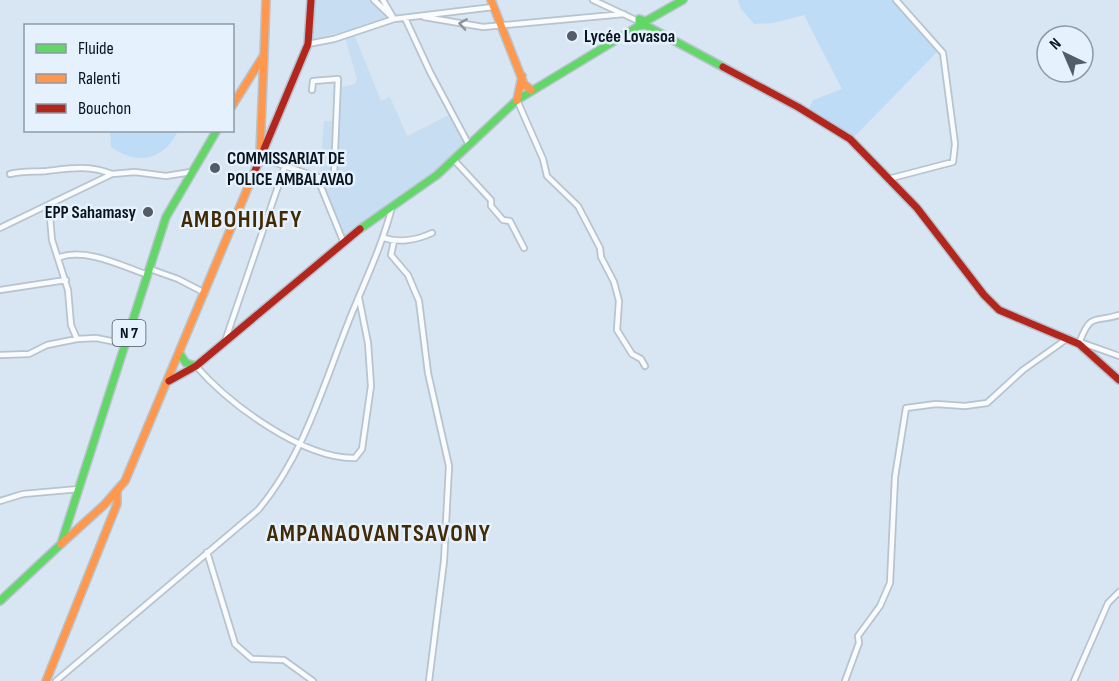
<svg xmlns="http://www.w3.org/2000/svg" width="1119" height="681" viewBox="0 0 1119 681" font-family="'Sofia Sans Condensed',sans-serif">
	<rect width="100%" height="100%" fill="#d8e5f2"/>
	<path fill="#c7ddf1" d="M309 0H371L391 20 306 41Z
		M354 34 381 101 390 97 407 136 449 115 467 145 437 173 342 238 321 185 320 175 324 121 338 122V88L355 84 357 79 345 37Z"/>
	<path fill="#bfdcf7" d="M738 0H893L937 52 855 136 808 111 813 100 842 89 804 15 773 23 754 24 741 9Z
		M110 131 178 130V131C164 160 138 166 111 147Z"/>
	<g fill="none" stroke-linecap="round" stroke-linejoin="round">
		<defs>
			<path id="street" d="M383 0 394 19 493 7
				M593 0 638 21
				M424 17 483 27 624 14
				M405 18 430 72 469 145
				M308 44 334 39 394 19 374 0
				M312 90 313 81 338 79 334 175 329 180 317 177
				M517 100 543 159 547 176 578 206 600 248 601 257 614 282 619 301 617 330 632 354 641 359 645 366
				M454 160 491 200V206L503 220 510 221 524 248
				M285 166 317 177 343 241
				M10 174C23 171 34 172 47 171 72 168 89 165 112 174
				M888 179 953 162 955 144 943 53 896 0
				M49 206 52 240 68 290 71 325 77 339
				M0 228 112 174 135 172 166 176 191 172
				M384 238C399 243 417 240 432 233
				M394 241 391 255 408 275 419 301 428 373 449 466 444 561 429 681
				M60 257C87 248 122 266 148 275
				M150 269 178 279 205 293
				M0 290 66 280
				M225 341 285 166 260 158
				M1080 341C1091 312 1095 323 1119 315
				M1080 342 1119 356
				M0 355 29 354 47 345 77 339 96 338 126 344
				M196 366C229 404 303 459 355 458L362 449 371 386 368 343 359 298
				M0 501 23 494 79 489
				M207 552 235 644 252 659 284 660 313 681
				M56 681 258 510C304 456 324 383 350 318 365 281 382 246 392 207
				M845 681 859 643 858 636 880 606 890 583 895 477 906 408 936 404 965 406 987 403 1023 370 1068 338
				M1074 681 1108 603 1119 592"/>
			<path id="fast" d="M639 26V19L646 21 683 0
				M360 229 437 175 517 100 639 26 645 25 723 67
				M180 354 186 363 196 366
				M0 601 61 544 166 217 217 130"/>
			<path id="slow" d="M491 0 524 84 531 90
				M517 100 522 76
				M232 106 264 55 266 0
				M260 152 264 55
				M61 544 104 505 125 481 254 173
				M46 681 117 504V492"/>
			<path id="jam" d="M723 67 798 107 850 139 917 208 984 295 999 310 1079 344 1119 380
				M254 173 308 44 311 0
				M169 381 196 366 360 229"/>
		</defs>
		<use href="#street" stroke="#b7c3ce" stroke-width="8"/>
		<use href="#fast" stroke="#b7c3ce" stroke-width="10"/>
		<use href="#slow" stroke="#b7c3ce" stroke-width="10"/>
		<use href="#jam" stroke="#b7c3ce" stroke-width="10"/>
		<use href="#street" stroke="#f9fbfd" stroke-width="4.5"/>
		<use href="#fast" stroke="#63d668" stroke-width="7"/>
		<use href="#slow" stroke="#ff974d" stroke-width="7"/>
		<use href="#jam" stroke="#b3261e" stroke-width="7"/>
	</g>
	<defs><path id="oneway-chevron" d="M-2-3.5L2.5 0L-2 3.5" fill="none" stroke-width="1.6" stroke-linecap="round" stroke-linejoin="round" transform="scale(1.5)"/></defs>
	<use stroke="#8d9399" href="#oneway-chevron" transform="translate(463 24) rotate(-171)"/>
	<g fill="#525d68" stroke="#e5f1fd" stroke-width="2">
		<circle cx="572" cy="36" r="6"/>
		<circle cx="215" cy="168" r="6"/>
		<circle cx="148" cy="212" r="6"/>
	</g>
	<g text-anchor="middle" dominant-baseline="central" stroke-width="5" stroke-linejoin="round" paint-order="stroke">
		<rect fill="#e5f1fd" stroke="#4c5661" stroke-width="1.5" x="112.5" y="320" width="33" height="26" rx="4.5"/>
		<g font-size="16" font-weight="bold" fill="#0a141e">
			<text x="129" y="333">N 7</text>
		</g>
		<g font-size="18" font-weight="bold" fill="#0a141e" stroke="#e5f1fd" text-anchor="start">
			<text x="584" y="36">Lycée Lovasoa</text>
			<text x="227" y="158">COMMISSARIAT DE<tspan x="227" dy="21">POLICE AMBALAVAO</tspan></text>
			<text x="136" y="212" text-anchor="end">EPP Sahamasy</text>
		</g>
		<g font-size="24" font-weight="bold" letter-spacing="1.5" fill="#432a07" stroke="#e5f1fd">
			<text x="242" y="219">AMBOHIJAFY</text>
			<text x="379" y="533">AMPANAOVANTSAVONY</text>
		</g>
	</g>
	<rect x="24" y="24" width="210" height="108" fill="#e5f1fd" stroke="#8d99a4" stroke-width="1.5"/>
	<rect x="36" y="44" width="30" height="9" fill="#63d668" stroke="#8d99a4" stroke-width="1.5"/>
	<text x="78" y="54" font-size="18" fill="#0a141e">Fluide</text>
	<rect x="36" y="74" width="30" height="9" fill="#ff974d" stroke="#8d99a4" stroke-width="1.5"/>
	<text x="78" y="84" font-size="18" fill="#0a141e">Ralenti</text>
	<rect x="36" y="104" width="30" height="9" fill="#b3261e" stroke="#8d99a4" stroke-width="1.5"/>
	<text x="78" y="114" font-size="18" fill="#0a141e">Bouchon</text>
	<g transform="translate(1065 54) rotate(316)"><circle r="28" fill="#e5f1fd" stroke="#8d99a4" stroke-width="1.5"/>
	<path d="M0-4.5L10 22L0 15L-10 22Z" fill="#525d68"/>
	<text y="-9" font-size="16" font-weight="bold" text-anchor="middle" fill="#0a141e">N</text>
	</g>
</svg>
